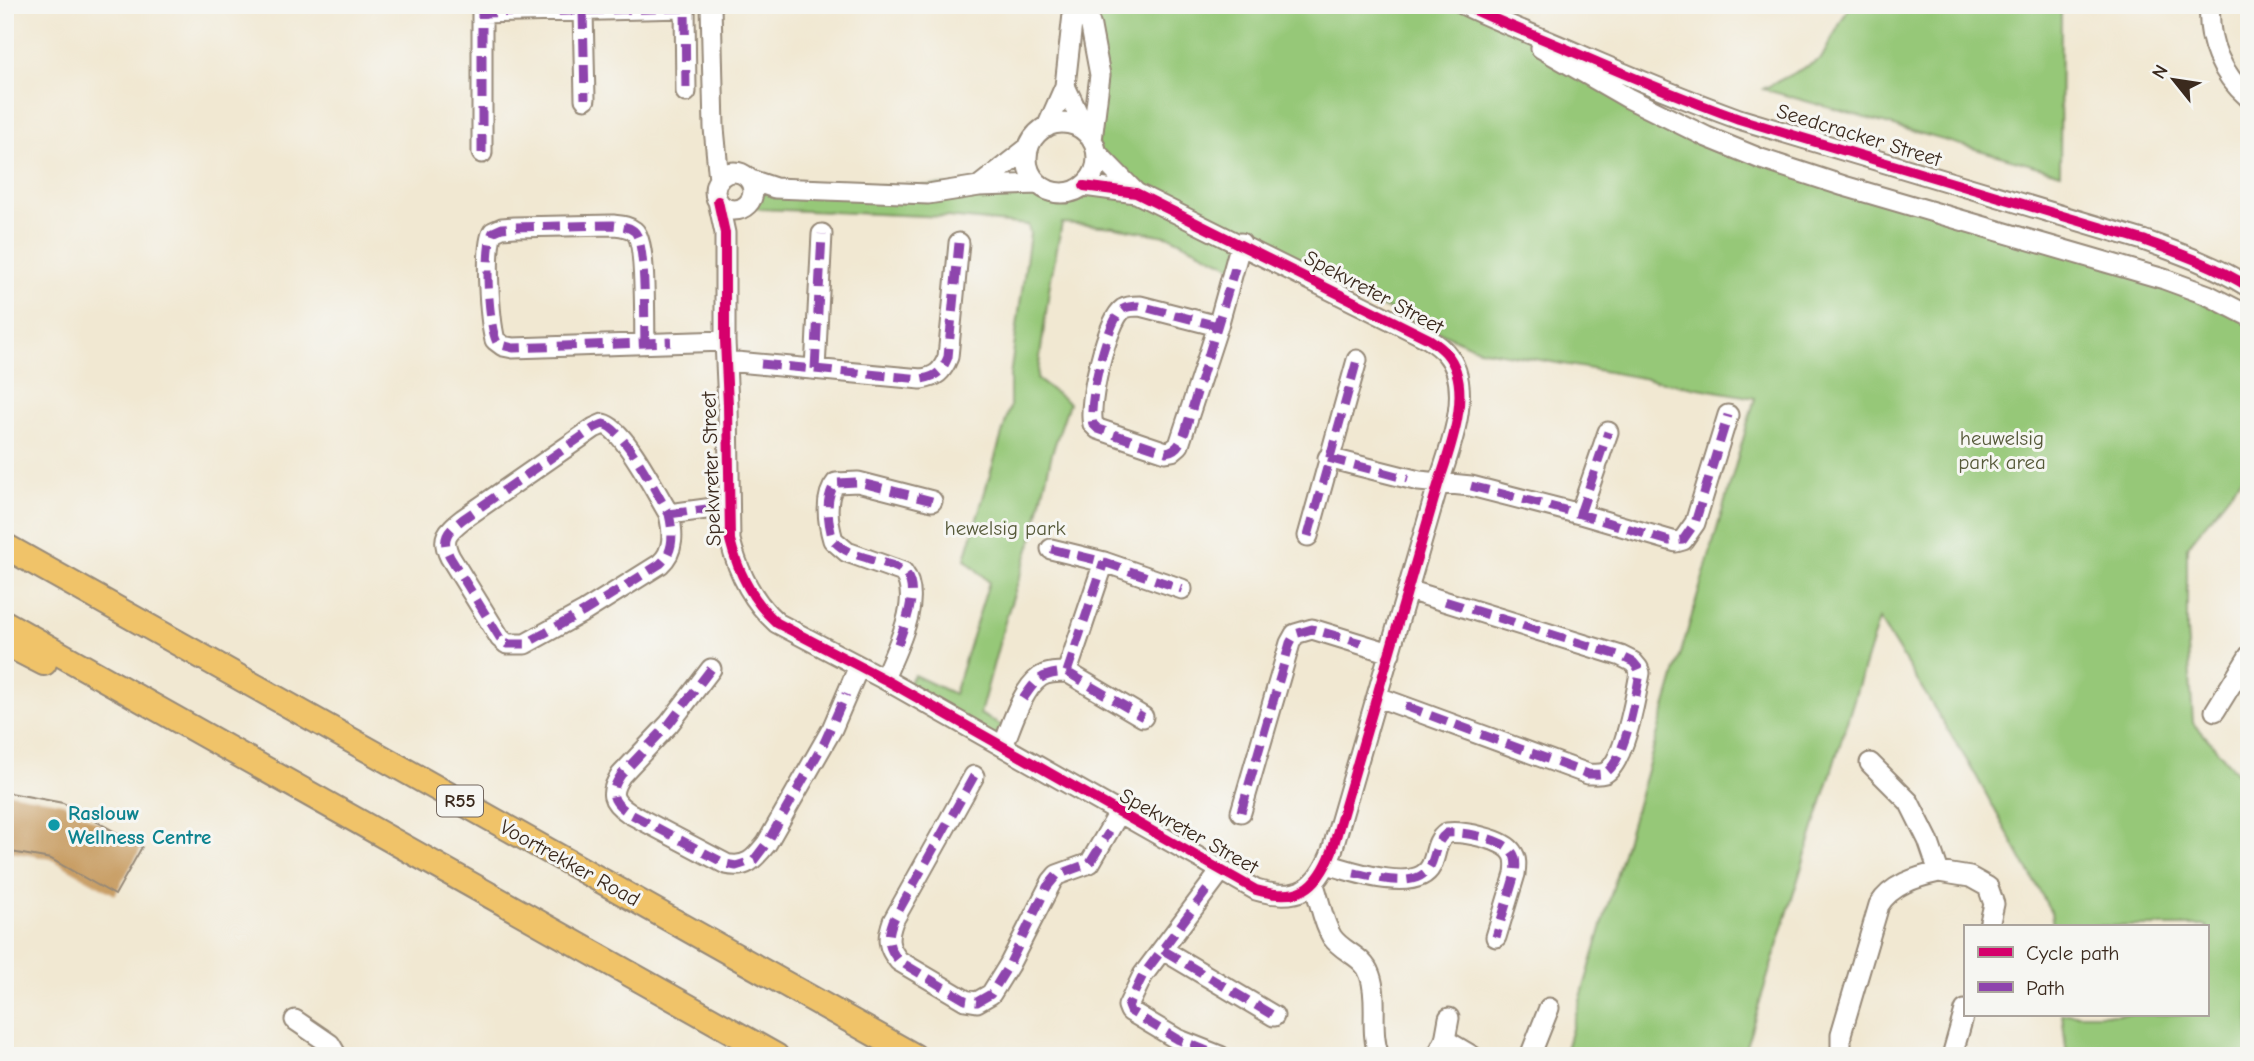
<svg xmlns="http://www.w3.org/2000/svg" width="2254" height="1061" viewBox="0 0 2254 1061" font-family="'Comic Neue',sans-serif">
	<rect width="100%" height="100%" fill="#f6f6f2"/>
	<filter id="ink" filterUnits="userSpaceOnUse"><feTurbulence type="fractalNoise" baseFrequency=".0143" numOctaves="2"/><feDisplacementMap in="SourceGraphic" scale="14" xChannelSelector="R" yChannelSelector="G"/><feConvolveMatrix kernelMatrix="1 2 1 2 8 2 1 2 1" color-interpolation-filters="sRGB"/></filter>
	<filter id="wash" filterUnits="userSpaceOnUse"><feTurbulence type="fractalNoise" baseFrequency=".00686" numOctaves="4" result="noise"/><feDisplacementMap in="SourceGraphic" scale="28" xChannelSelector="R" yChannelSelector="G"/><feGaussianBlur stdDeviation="1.57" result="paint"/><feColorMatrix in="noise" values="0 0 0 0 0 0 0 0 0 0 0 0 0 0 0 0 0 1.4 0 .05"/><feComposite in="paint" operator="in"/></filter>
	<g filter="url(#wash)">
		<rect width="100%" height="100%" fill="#f1e8d2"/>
		<path fill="#96c878" stroke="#68794b" stroke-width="2" d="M1084 5H1461L1511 27 1695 142 2076 254 2249 321V469L2187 547V630L2193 722 2249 787V1056H2067L2062 1014H2207V926H2053L2051 912 1974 772 1879 619 1743 1056H1564L1755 398 1478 349 1241 244 1235 268 1171 237 1115 227 1062 223 1050 283 1037 379 1069 403 1052 453 1032 540 1006 618 980 714 1002 726 992 740 903 691 914 675 954 694 989 582 965 559 1010 407V376L1030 234 1028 225 947 217 760 209 749 203 775 188 1039 184C1060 200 1061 189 1083 186 1097 184 1115 190 1129 192L1097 153 1101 81Z
			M1850 5H2061L2060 173 1763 89 1821 59Z"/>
		<g id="blocks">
			<path fill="#c89d64" d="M5 792 63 803 142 847 115 895 51 859 5 851Z"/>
		</g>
	</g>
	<g filter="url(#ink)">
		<use href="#blocks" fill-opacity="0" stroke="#968978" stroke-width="2"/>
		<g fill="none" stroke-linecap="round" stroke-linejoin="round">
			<defs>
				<path id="minor" d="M711 5 714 128 719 180
					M1084 5 1091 27 1100 75 1092 140
					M1464 5C1501 23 1540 37 1578 54 1631 77 1684 99 1739 119L2143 240C2179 253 2216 266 2249 287
					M2210 5C2207 41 2221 74 2249 98
					M583 11 585 99
					M1541 48 1628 98 1707 137 1761 159 1844 186 2164 279 2208 295 2249 316
					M1065 86 1088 135
					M1027 158a35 35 0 1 1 70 0a35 35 0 1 1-70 0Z
					M1047 127 1065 86 1074 5
					M482 153V13L685 8 686 92
					M1097 153 1136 193
					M715 191a19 19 0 1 1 38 0a19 19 0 1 1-38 0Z
					M751 180 775 188 928 194 979 186 1039 184
					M979 186 1029 147
					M718 201 725 233V341L728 405 730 540C738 572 752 601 777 623L884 679 1256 890C1298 902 1317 890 1332 851L1438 485C1450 449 1475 386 1446 353 1442 348 1435 343 1429 339L1136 193 1084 186
					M1218 326 1140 306C1134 306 1128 306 1123 309 1107 320 1087 406 1093 424L1098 429 1166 452 1172 451 1179 445 1218 326 1241 243
					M645 344C644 324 647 241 634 231 628 226 621 226 613 225L515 227 502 228 493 232C484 245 490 322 495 340L503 346 513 348 725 341
					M726 361 921 379C936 377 942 372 948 357L959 243
					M815 369 822 234
					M603 424C624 428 657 495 669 514 673 532 675 551 660 564L585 611 525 644H507L500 638 450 557C440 537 448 531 463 519L594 428Z
					M1328 458 1419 481 1471 486 1580 514 1676 542 1683 540 1695 523 1728 415
					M669 514 728 506
					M1580 514 1608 432
					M1308 536 1357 360
					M1051 549 1104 562 1182 589
					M711 669 669 724 621 775C609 793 611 801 629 813L726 864C747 869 755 858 767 843L832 729 859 666
					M1067 672 1143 717
					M884 679C895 651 924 599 903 572L847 552 833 540C828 523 824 497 836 483L858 482 932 501
					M1378 697 1588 774C1594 774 1599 775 1605 773 1625 762 1636 695 1640 673L1638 668 1633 662 1621 656 1408 590
					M2215 711 2249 656
					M1003 746C1011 727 1022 689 1040 677 1047 672 1058 672 1067 672L1104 562
					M1870 763 1909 802 1928 840 1939 872 1970 877 1988 887 1994 904 1989 926
					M974 776 893 921C887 938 887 947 899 961L965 1000 977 1002 991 994 1009 965 1052 881 1057 875 1090 863 1119 813
					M1241 812 1290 643 1295 634 1312 629 1390 653
					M1327 864C1349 871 1417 894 1431 866 1437 854 1435 841 1447 833 1462 831 1504 839 1512 852 1517 858 1516 866 1515 874L1496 937
					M1314 885C1320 901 1323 923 1332 937 1343 953 1363 955 1370 975 1379 1000 1369 1030 1379 1056
					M1163 950 1274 1016
					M295 1020 330 1044 337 1056
					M1445 1040 1472 1056
					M1220 1056 1177 1039 1130 1011 1128 1006 1143 975 1221 871
					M1437 1056 1445 1040 1449 1018
					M1530 1056 1549 1008
					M1845 1056 1841 1048V1034L1879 905C1891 885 1916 877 1939 872
					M1952 1056 1965 1010"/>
				<path id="major" d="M5 546 914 1056
					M5 623 776 1056
					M5 643 44 663"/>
			</defs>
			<use href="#minor" stroke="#968978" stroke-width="23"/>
			<use href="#major" stroke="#968978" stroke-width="28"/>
			<use href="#minor" stroke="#fff" stroke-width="19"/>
			<use href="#major" stroke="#f0c369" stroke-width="24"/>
			<path stroke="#8e44ad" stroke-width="9" stroke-dasharray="18 9" stroke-linecap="butt" d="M583 11 585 99
				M482 153V13L685 8 686 92
				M1218 326 1140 306C1134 306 1128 306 1123 309 1107 320 1087 406 1093 424L1098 429 1166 452C1178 451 1181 441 1185 432L1235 268
				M645 344C644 324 647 241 634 231 628 226 621 226 613 225L515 227 502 228 493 232C484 246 488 331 498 344L513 348 671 342
				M761 364 921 379C936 377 942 372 948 357L959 243
				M815 369 822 234
				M603 424C624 428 657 495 669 514 673 532 675 551 660 564L585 611 525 644H507L500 638 450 557C440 537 448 531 463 519L594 428Z
				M1328 458 1408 479
				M1471 486 1580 514 1669 541 1683 540 1695 523 1728 415
				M669 514 707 509
				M1580 514 1608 432
				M1308 536 1357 360
				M1051 549 1104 562 1182 589
				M898 644C904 626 922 587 903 571 894 564 878 562 867 558 853 554 843 551 833 540 828 523 824 497 836 483L858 482 932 501
				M711 669 669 724 621 775C609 793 611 801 629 813L726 864 736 866 754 860 767 843 824 743 846 694
				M1067 672 1143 717
				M1023 699C1037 678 1041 674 1067 672L1104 562
				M1405 706 1588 774C1594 774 1599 775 1605 773 1625 762 1636 695 1640 673L1638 668 1633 662 1621 656 1438 599
				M974 776 893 921C887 938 887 947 899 961L965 1000 977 1002 991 994 1009 965 1047 887 1057 875 1090 863 1109 832
				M1241 812 1290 643 1295 634 1312 629 1361 643
				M1354 873C1377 877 1421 892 1432 862 1436 851 1437 840 1447 833 1462 831 1504 839 1512 852 1517 858 1516 866 1515 874L1496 937
				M1207 890 1143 975 1128 1006 1130 1011 1177 1039 1220 1056
				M1163 950 1274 1016"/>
			<defs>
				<path id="cycleway" d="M1464 5C1501 23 1540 37 1578 54 1631 77 1684 99 1739 119L2143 240C2179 253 2216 266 2249 287
					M718 201 725 233V341L728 405 730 540C738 572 752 601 777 623L884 679 1256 890C1298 902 1317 890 1332 851L1438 485C1450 449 1475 386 1446 353 1442 348 1435 343 1429 339L1136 193 1084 186"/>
			</defs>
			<use href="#cycleway" stroke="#f6f6f2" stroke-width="15"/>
			<use href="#cycleway" stroke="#d6006c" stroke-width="10"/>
		</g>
	</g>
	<circle fill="#0f9aa8" stroke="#f6f6f2" stroke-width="2.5" cx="54" cy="825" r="7"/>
	<g text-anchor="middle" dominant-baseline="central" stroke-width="6" stroke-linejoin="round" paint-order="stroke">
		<rect fill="#f6f6f2" stroke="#73675e" stroke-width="2" x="437" y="785.5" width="46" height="31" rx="5"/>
		<g font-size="19" font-weight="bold" fill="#3b2a1e">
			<text x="460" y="801">R55</text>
		</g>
		<g font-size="21" fill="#3b2a1e" stroke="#f6f6f2">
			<text transform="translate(1859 135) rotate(17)">Seedcracker Street</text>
			<text transform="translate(1374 292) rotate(28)">Spekvreter Street</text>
			<text transform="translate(711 469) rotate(-92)">Spekvreter Street</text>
			<text transform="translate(1189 831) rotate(29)">Spekvreter Street</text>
			<text transform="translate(570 863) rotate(29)">Voortrekker Road</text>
		</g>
		<g font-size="21" fill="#565939" stroke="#f6f6f2">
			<text x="2002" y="438">heuwelsig<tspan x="2002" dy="24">park area</tspan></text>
			<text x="1005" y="528">hewelsig park</text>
		</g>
		<g font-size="21" font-weight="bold" fill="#0d838f" stroke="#f6f6f2" text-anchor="start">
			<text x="68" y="813">Raslouw<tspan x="68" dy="24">Wellness Centre</tspan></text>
		</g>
	</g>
	<rect width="2254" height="1061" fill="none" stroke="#f6f6f2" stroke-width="28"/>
	<rect x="1964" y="925" width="245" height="91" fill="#f6f6f2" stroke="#aba49d" stroke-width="2"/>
	<rect x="1978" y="947" width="35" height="10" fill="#d6006c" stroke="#aba49d" stroke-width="2"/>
	<text x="2026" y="960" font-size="21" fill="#3b2a1e">Cycle path</text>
	<rect x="1978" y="982" width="35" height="10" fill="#8e44ad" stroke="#aba49d" stroke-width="2"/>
	<text x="2026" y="995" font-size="21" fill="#3b2a1e">Path</text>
	<g transform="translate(2174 80) rotate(300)" stroke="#f6f6f2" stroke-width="5" paint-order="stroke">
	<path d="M0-5L12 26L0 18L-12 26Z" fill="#3b2a1e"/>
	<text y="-10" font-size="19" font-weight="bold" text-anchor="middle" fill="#3b2a1e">N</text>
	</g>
</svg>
